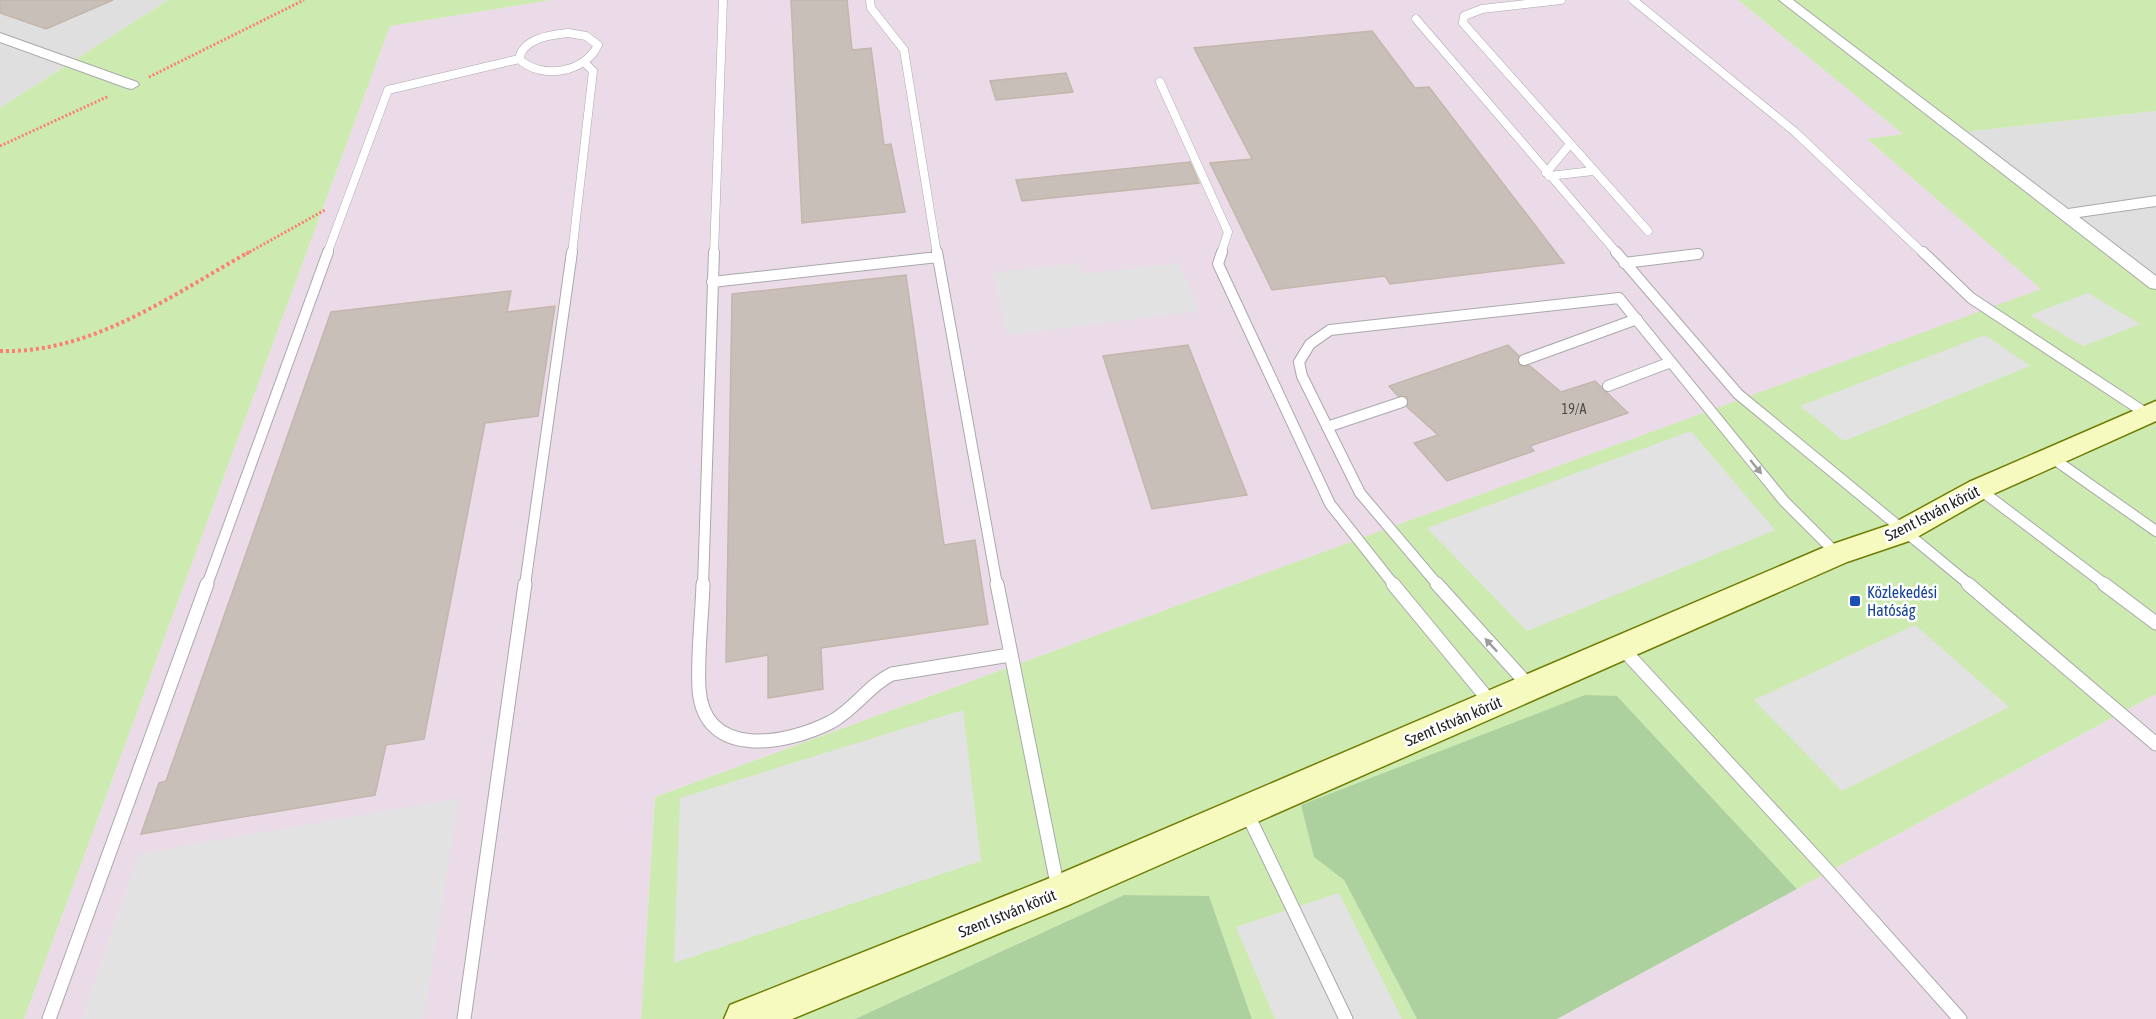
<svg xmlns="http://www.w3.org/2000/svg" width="2156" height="1019" viewBox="0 0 2156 1019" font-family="'Asap Condensed',sans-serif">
	<rect width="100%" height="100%" fill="#f2efe9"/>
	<path fill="#e0dfdf" d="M0 0H168L0 108Z
		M2156 111V289L1954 133Z"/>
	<path fill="#ebdbe8" d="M552 0H1738L1904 134 1868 140 2042 289 655 797 641 1019H24L390 26Z
		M2156 694V1019H1557L1797 889Z"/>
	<path fill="#cdebb0" d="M168 0H552L390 26 24 1019H0V108Z
		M1738 0H2156V111L1955 133 2156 289V694L1797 889 1617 696 1301 805 1314 856 1344 880 1417 1019H1252L1209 897 1124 895 855 1019H641L655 797 2041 289 1867 139 1903 134Z"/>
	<path fill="#add19e" d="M1585 695 1617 696 1797 889 1557 1019H1417L1344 880 1314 857 1301 805Z
		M1124 895 1209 896 1252 1019H855Z"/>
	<path fill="#e2e2e2" d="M1079 263 1083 274 1179 263 1199 311 1007 335 993 273Z
		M2088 293 2140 324 2083 346 2030 315Z
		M1985 335 2030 366 1844 441 1800 406Z
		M1691 431 1775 530 1527 631 1427 528Z
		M1915 625 2009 707 1842 791 1754 700Z
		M963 710 981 861 674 963 680 798Z
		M459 798 424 1019H82L138 854Z
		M1339 893 1402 1019H1275L1236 927Z"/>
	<path fill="#c7bfb8" stroke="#c4b6ab" stroke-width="1.5" d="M0 0H113L46 29 0 13Z
		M791 0H847L852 50 871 48 884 145 891 144 905 212 802 223Z
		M1372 31 1415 88 1429 87 1564 263 1390 284 1385 276 1272 290 1210 163 1252 159 1194 48Z
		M1066 73 1073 92 996 100 990 81Z
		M1190 162 1199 183 1022 201 1016 180Z
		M906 275 944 545 975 540 988 624 821 648 823 689 768 698V655L726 662 732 294Z
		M511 291 507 312 555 306 538 416 485 423 424 739 386 745 375 795 141 834 159 783 166 781 331 312Z
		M1188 345 1247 495 1152 509 1103 356Z
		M1508 345 1519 356V365L1530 366 1561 392 1595 381 1628 413 1530 446 1534 451 1447 481 1414 443 1438 435 1407 407V397L1398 396 1389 386Z"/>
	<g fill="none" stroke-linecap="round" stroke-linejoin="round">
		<defs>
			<path id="lane-far2" d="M870 0 871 8 904 50 937 254
				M1561 0 1482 9 1464 16 1463 23 1648 231
				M1633 0 1794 131 1924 254
				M1416 19 1618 254
				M568 33 586 36 598 45C585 73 541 80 519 59 523 38 551 35 568 33Z
				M1160 82 1228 232 1221 254
				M1546 173 1570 144
				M1549 176 1593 171
				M327 254 388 90 519 59
				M572 254 593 71 584 62
				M714 254 723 0"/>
			<path id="lane-far1" d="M937 252 997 585
				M1222 252 1218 264 1330 504 1394 585
				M1616 252 1738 394 1970 585
				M1923 252 1971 298 2147 414
				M1624 263 1698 254
				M712 282 938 257
				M1524 360 1637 319
				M1608 386 1671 362
				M1327 427 1402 402
				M2051 457 2156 531
				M1979 489 2106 585
				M207 585 328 252
				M525 585 572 252
				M703 585 714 252
				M1438 585 1360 493 1302 376 1299 362 1310 344 1330 330 1619 298 1784 501 1837 554"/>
			<path id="lane" d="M703 584C702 618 697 655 699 689 704 761 788 744 831 722 855 709 869 685 892 674L1010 655
				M997 584 1058 889
				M1393 584 1492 704
				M1437 584 1529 686
				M1968 584 2156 744
				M2104 584 2156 623
				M1621 647 1828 871 1960 1019
				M1247 813 1346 1019
				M49 1019 207 584
				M464 1019 525 584"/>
			<path id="street" d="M1779 0H1793L2068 209 2156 196V206L2079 217 2156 276V289L2150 288Z
				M0 33 137 82 139 85 132 89 127 88 0 42Z"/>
			<path id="secondary" d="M2156 401V421L1989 496 1912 540 1847 562 1071 904 792 1019H724L730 1005 1045 880 1827 546 1892 524 1969 482Z"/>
		</defs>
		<use href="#lane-far2" stroke="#a9a9a9" stroke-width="9"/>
		<use href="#lane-far1" stroke="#a9a9a9" stroke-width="12"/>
		<use href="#lane" stroke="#a9a9a9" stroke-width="15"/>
		<use href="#street" stroke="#a9a9a9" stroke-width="2"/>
		<use href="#secondary" stroke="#707d05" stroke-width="3"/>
		<path stroke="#fa8072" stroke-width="3" stroke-dasharray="2 2" stroke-linecap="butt" d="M149 77 304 0
			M0 146 109 96
			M246 254 325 210"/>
		<path stroke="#fa8072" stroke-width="4" stroke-dasharray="3 3" stroke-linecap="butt" d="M0 351C91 354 172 295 249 252"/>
		<use href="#lane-far2" stroke="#fff" stroke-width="8"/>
		<use href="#lane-far1" stroke="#fff" stroke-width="10"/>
		<use href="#lane" stroke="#fff" stroke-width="13"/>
		<use href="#street" fill="#fff" fill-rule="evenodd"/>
		<use href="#secondary" fill="#f7fabf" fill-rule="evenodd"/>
	</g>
	<defs><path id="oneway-solid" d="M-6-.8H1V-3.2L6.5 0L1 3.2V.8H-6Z" transform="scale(1.5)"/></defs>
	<g fill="#9c9c9c">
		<use href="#oneway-solid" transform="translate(1756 467) rotate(51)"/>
		<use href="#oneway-solid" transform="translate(1491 645) rotate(-133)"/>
	</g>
	<rect fill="#1a4fb4" stroke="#fff" stroke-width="2" x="1849" y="595" width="12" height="12" rx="3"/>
	<g text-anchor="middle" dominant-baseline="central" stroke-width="5" stroke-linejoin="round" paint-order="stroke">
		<g font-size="14" fill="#4b4948">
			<text x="1574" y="409">19/A</text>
		</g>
		<g font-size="16" fill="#222" stroke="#fff">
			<text transform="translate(1932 513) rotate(-27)">Szent István körút</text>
			<text transform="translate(1453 721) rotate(-23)">Szent István körút</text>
			<text transform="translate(1007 913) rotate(-22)">Szent István körút</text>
		</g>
		<g font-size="16" fill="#164399" stroke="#fff" text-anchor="start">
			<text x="1867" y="592">Közlekedési<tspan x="1867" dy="18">Hatóság</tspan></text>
		</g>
	</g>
</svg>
